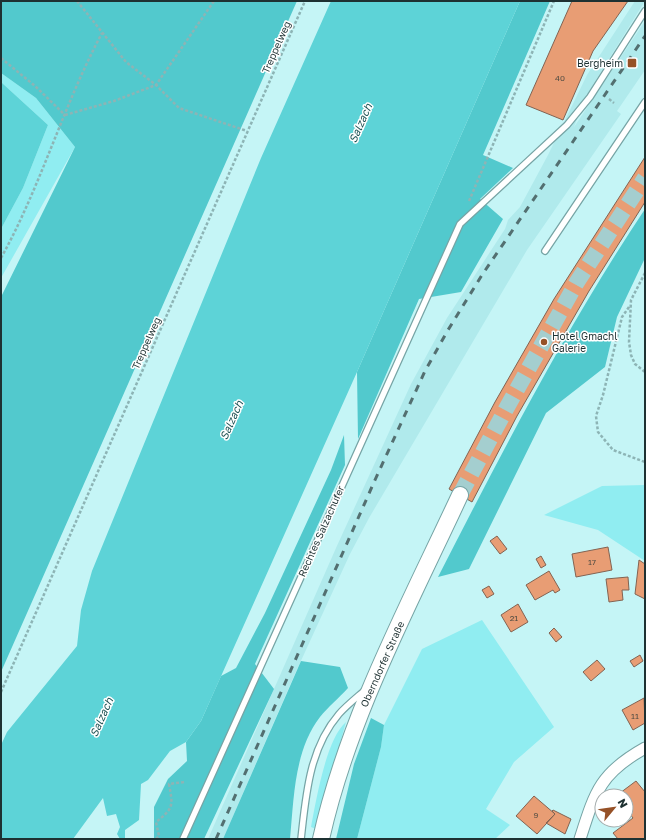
<svg xmlns="http://www.w3.org/2000/svg" width="646" height="840" viewBox="0 0 646 840" font-family="'Golos Text',sans-serif">
	<rect width="100%" height="100%" fill="#c5f5f6"/>
	<path fill="#b0eaec" d="M635 1H645L586 96 574 127 645 21V70L617 111 621 114 527 250 369 518 350 554 294 676 223 839H208L336 548 411 384 447 318 505 229 508 220 520 207 548 155 587 75Z"/>
	<path fill="#90edf1" d="M1 73 36 98 75 147 1 278V229L23 188 48 125 1 82Z
		M645 485V561L598 530 544 515 602 486Z
		M482 620 554 727 514 762 486 809 510 825 495 839H357L381 747 384 725 422 649Z
		M346 722 316 829 311 827C316 801 326 739 346 722Z"/>
	<path fill="#52c9cd" d="M1 1H297L1 672V297L75 147 36 98 1 73Z
		M520 1H550L483 155 513 168 480 199 503 219 461 292 419 299 358 439 357 372Z
		M645 209V258L617 317 605 367 546 413 469 569 438 577C502 452 567 326 645 209Z
		M344 435 345 465 255 664 274 689 204 839H154V807L168 779 187 761 186 742 201 721 221 676 236 668 265 613 331 470Z
		M301 661 340 667 348 688C339 698 328 707 320 717 294 751 294 798 290 839H223Z
		M371 718 384 725 381 747 357 839H336L354 764Z"/>
	<path fill="#5dd3d7" d="M331 1H520L357 372 201 721 186 742 170 751 148 780 141 784 139 820 125 830V839H120L117 834 120 827 116 814 107 816 103 798 73 839H1V745L7 732 77 646 81 610 92 571 261 158Z
		M1 82 48 125 23 188 1 229Z"/>
	<path fill="#e89d74" stroke="#836352" d="M572 1H628L593 51 563 120 526 105Z
		M645 157V202L589 291 517 416 472 502 449 489 495 402 554 299Z
		M497 536 507 549 500 554 490 541Z
		M608 547 612 570 576 577 572 554Z
		M541 556 546 565 541 568 536 559Z
		M639 560 645 564V599L635 594Z
		M549 571 560 590 555 593 553 590 535 600 526 585Z
		M628 577 629 590H622L623 600 609 602 606 579Z
		M489 586 494 594 487 598 482 590Z
		M518 604 528 622 511 632 501 615Z
		M554 628 562 637 556 642 549 633Z
		M640 655 643 661 634 667 630 661Z
		M597 660 605 669 591 681 583 672Z
		M644 698 645 723 633 730 622 710Z
		M636 781 645 792V839H618L613 833 633 818 626 809V796H616Z
		M534 796 555 814 537 834 516 816Z
		M553 810 571 819 565 834 546 823 555 814 552 811Z"/>
	<g fill="none" stroke-linecap="round" stroke-linejoin="round">
		<path stroke="#a4cecf" stroke-width="16" stroke-dasharray="16 8" stroke-linecap="butt" d="M460 495 506 409 577 282 645 178"/>
		<defs>
			<path id="lane" d="M545 251 645 102
				M183 839 460 224 567 125 590 97 645 11
				M301 839C306 795 309 749 339 714 346 706 356 698 364 691"/>
			<path id="street" d="M580 839C595 792 600 773 645 748"/>
			<path id="secondary" d="M321 839C348 718 408 607 460 495"/>
		</defs>
		<use href="#lane" stroke="#76a4a5" stroke-width="8"/>
		<use href="#street" stroke="#76a4a5" stroke-width="13"/>
		<use href="#secondary" stroke="#76a4a5" stroke-width="18"/>
		<path stroke="#8db4b5" stroke-width="2.5" stroke-dasharray="3 2" stroke-linecap="butt" d="M77 1 126 62 156 85 214 1
			M1 58 35 86 65 115
			M609 99 614 103
			M65 115 114 101 156 85 179 108 247 131
			M469 201 554 1
			M1 258C41 186 63 106 102 33
			M645 273 631 300 629 342 631 355 635 364 645 372
			M629 307 622 317 603 395 596 416 598 432 613 450 645 462
			M1 692 305 1
			M156 839 159 836 156 822C174 808 173 806 169 784L185 782"/>
		<use href="#lane" stroke="#fff" stroke-width="5.5"/>
		<use href="#street" stroke="#fff" stroke-width="11"/>
		<use href="#secondary" stroke="#fff" stroke-width="16"/>
		<path stroke="#536f70" stroke-width="3" stroke-dasharray="7 7" stroke-linecap="butt" d="M216 839 375 480 425 371 448 330 482 275 645 36"/>
	</g>
	<g fill="#965127" stroke="#fff" stroke-width="1.5">
		<rect x="627" y="58" width="10" height="10" rx="2"/>
		<circle cx="544" cy="342" r="4"/>
	</g>
	<g text-anchor="middle" dominant-baseline="central" stroke-width="3" stroke-linejoin="round" paint-order="stroke">
		<g font-size="8" fill="#504c42">
			<text x="560" y="78">40</text>
			<text x="592" y="562">17</text>
			<text x="514" y="618">21</text>
			<text x="635" y="716">11</text>
			<text x="536" y="815">9</text>
		</g>
		<g font-size="10" fill="#1e3132" stroke="#fff">
			<text transform="translate(276 47) rotate(-66)">Treppelweg</text>
			<text transform="translate(146 343) rotate(-66)">Treppelweg</text>
			<text transform="translate(321 531) rotate(-66)">Rechtes Salzachufer</text>
			<text transform="translate(382 664) rotate(-66)">Oberndorfer Straße</text>
		</g>
		<g font-size="10" fill="#1e3132" stroke="#fff" text-anchor="end">
			<text x="623" y="63">Bergheim</text>
			<text x="552" y="336" text-anchor="start">Hotel Gmachl<tspan x="552" dy="12">Galerie</tspan></text>
		</g>
		<g font-size="11" font-style="italic" fill="#1c5052" stroke="#fff">
			<text transform="translate(360 123) rotate(-66)">Salzach</text>
			<text transform="translate(231 420) rotate(-66)">Salzach</text>
			<text transform="translate(101 717) rotate(-66)">Salzach</text>
		</g>
	</g>
	<rect width="646" height="840" fill="none" stroke="#1e3132" stroke-width="4"/>
	<g transform="translate(614 808) rotate(61)"><circle r="19" fill="#ffffff" stroke="#a5adad"/>
	<path d="M0-3L7 15L0 10L-7 15Z" fill="#965127"/>
	<text y="-6" font-size="11" font-weight="bold" text-anchor="middle" fill="#1e3132">N</text>
	</g>
</svg>
